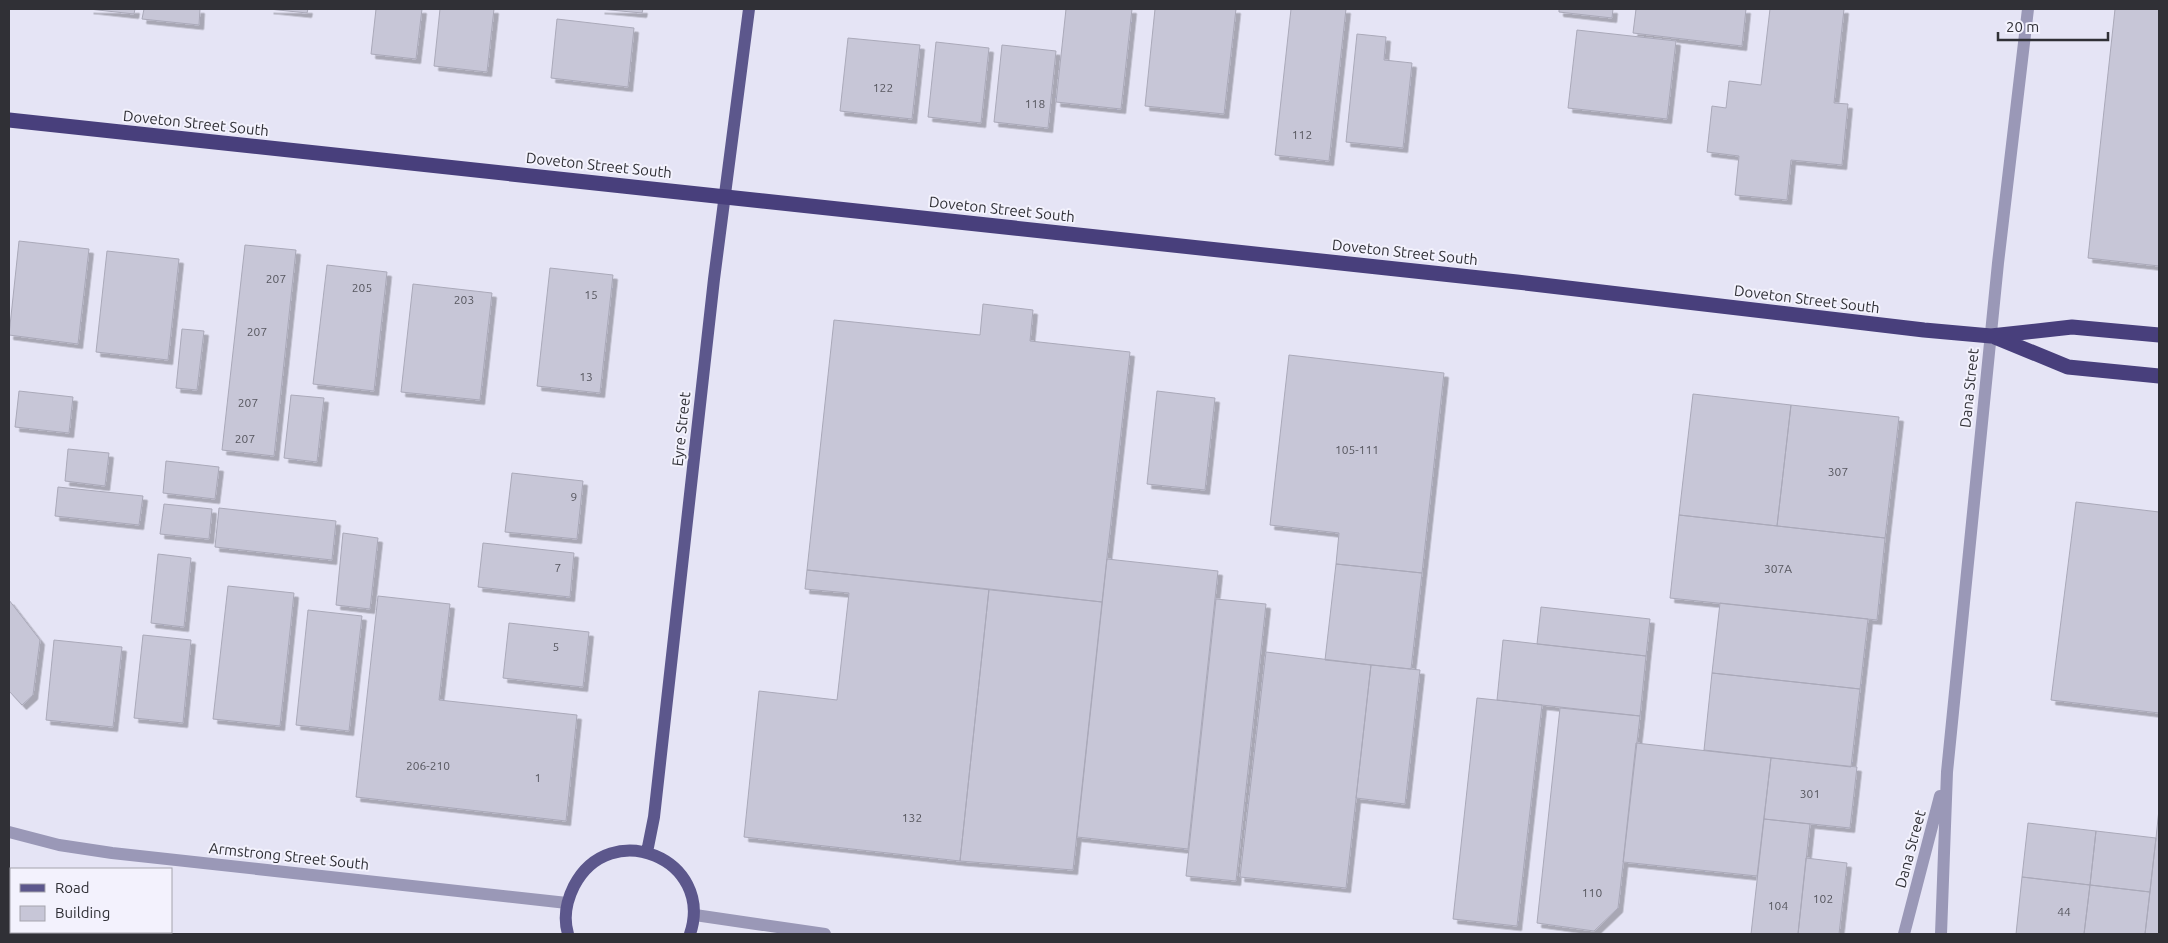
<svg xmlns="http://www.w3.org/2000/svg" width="2168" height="943" viewBox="0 0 2168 943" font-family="Ubuntu,sans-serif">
	<defs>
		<filter id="shadow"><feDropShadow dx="4.5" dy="4.5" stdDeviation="0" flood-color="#0004"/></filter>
	</defs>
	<rect width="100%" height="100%" fill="#e5e4f5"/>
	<path fill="#c7c6d7" stroke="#aaa9b9" filter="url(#shadow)" d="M89 9H135L134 14Z
		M144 9H200L199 25 142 19Z
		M269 9H308L307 13Z
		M376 9H422L416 59 371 54Z
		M440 9H494L487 72 434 66Z
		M600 9H643L642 13Z
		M1066 9H1132L1121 109 1056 102Z
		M1155 9H1236L1224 114 1145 106Z
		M1291 9H1346L1329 161 1275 155Z
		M1559 9H1613L1612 18 1559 12Z
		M1636 9H1746L1742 46 1633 33Z
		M1770 9H1844L1834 103 1848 104 1842 165 1791 160 1787 200 1735 195 1739 156 1707 152 1712 106 1726 108 1729 81 1761 85Z
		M2115 9H2159V266L2088 258Z
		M557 19 634 28 628 87 551 78Z
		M1577 30 1676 41 1667 119 1568 108Z
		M1357 34 1386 37 1384 60 1412 63 1403 148 1346 142Z
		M848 38 920 45 912 119 840 111Z
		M936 42 989 48 981 123 928 117Z
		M1002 45 1056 51 1048 128 994 122Z
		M19 241 89 249 78 344 9 335Z
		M245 245 296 250 274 456 222 450Z
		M107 251 179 259 168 360 96 352Z
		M327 265 387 272 374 391 313 384Z
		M550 268 613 275 600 393 537 386Z
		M413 284 492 293 480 400 401 392Z
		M983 304 1033 310 1030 341 1130 352 1102 602 807 570 834 320 980 335Z
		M182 329 204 331 197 390 176 388Z
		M1289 355 1444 373 1422 573 1336 564 1339 533 1270 525Z
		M19 391 73 397 69 433 15 427Z
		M1157 391 1215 398 1205 490 1147 484Z
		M1693 394 1791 405 1777 526 1679 515Z
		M291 395 324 398 317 462 284 458Z
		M1791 405 1899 417 1885 538 1777 526Z
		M68 449 109 453 105 486 65 481Z
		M166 461 219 467 215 499 163 493Z
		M512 473 583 481 577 539 505 532Z
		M58 487 143 496 139 525 55 516Z
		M2076 502 2159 512V713L2051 700Z
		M164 504 212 509 209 539 160 534Z
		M219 508 336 521 332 560 215 547Z
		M1679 515 1885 538 1877 620 1670 598Z
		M343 533 378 538 370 609 336 605Z
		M483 543 574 553 570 597 478 587Z
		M158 554 191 558 184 627 151 623Z
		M1107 559 1218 571 1188 849 1077 837Z
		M1336 564 1422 573 1411 669 1325 660Z
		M807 570 989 589 960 861 744 837 759 691 837 700 849 593 805 589Z
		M228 586 294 593 280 726 213 719Z
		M989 589 1102 602 1073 870 960 861Z
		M378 596 450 604 439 700 577 715 566 821 356 797Z
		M1216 599 1266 604 1236 881 1186 876Z
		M9 600 40 640 33 695 22 705 9 691Z
		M1720 603 1868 619 1860 689 1712 673Z
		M1541 607 1650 619 1646 656 1537 644Z
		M308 610 362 616 349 731 296 725Z
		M509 623 589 632 583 687 503 678Z
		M143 635 191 640 183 723 134 718Z
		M54 640 122 647 113 727 46 720Z
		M1503 640 1646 656 1640 716 1497 700Z
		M1266 652 1371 665 1346 888 1240 877Z
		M1371 665 1420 670 1405 804 1356 798Z
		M1712 673 1860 689 1851 767 1704 750Z
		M1477 698 1542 705 1517 926 1453 919Z
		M1560 708 1640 716 1618 908 1594 931 1537 923Z
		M1636 743 1771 758 1757 876 1623 862Z
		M1771 758 1857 767 1850 828 1764 819Z
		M2159 809V934H2145L2156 838Z
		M1764 819 1810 824 1798 934H1751Z
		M2028 823 2096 831 2090 885 2022 877Z
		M2096 831 2156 838 2150 892 2090 885Z
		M1806 858 1847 863 1839 934H1798Z
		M2022 877 2090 885 2084 934H2016Z
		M2090 885 2150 892 2145 934H2084Z
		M9 911 11 912V932H139V934H9Z"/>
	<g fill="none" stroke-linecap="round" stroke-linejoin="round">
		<path stroke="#9a98b7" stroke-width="12" d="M9 832 59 845 112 853 567 903
			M695 915 825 934
			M1904 934 1940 796
			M1941 934 1947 772 1998 263 2028 9"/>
		<path stroke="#5c578c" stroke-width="12" d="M647 852 654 817 714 279 749 9
			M568 934C563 917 566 902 574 886 610 816 715 859 690 934"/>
		<path stroke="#483f7c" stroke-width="15" d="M9 120 1517 282 1924 330 1991 336 2072 327 2159 335
			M1995 337 2068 367 2159 376"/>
	</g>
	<g text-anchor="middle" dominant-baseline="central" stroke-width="4" stroke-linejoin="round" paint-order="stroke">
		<g font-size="12" fill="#56565e">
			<text x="883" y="87">122</text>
			<text x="1035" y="103">118</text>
			<text x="1302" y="134">112</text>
			<text x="276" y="278">207</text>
			<text x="362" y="287">205</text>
			<text x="591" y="294">15</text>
			<text x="464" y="299">203</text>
			<text x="257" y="331">207</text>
			<text x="586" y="376">13</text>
			<text x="248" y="402">207</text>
			<text x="245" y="438">207</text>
			<text x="1357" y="449">105-111</text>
			<text x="1838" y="471">307</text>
			<text x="574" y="496">9</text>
			<text x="558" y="567">7</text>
			<text x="1778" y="568">307A</text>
			<text x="556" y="646">5</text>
			<text x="428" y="765">206-210</text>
			<text x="538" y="777">1</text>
			<text x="1810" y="793">301</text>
			<text x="912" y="817">132</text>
			<text x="1592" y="892">110</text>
			<text x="1823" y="898">102</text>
			<text x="1778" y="905">104</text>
			<text x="2064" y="911">44</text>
		</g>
		<g font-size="15" fill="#303036" stroke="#f3f2fd">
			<text transform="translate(196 123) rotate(6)">Doveton Street South</text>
			<text transform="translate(599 165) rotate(6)">Doveton Street South</text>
			<text transform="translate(1002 209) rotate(6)">Doveton Street South</text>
			<text transform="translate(1405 252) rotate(6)">Doveton Street South</text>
			<text transform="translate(1807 299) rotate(7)">Doveton Street South</text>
			<text transform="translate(1969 388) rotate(-84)">Dana Street</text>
			<text transform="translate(681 429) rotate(-84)">Eyre Street</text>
			<text transform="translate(1910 849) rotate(-75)">Dana Street</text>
			<text transform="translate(289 856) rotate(6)">Armstrong Street South</text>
		</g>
	</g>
	<rect width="2168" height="943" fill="none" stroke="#303036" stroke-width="20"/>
	<rect x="10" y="868" width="162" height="65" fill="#f3f2fd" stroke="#a5a4ad"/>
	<rect x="20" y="884" width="25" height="8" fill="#5c578c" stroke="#a5a4ad"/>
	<text x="55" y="893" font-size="15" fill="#303036">Road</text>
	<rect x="20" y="906" width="25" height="15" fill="#c7c6d7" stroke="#a5a4ad"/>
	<text x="55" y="918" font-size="15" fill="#303036">Building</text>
	<path d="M1998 32v8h110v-8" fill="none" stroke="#303036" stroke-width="2.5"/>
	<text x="2006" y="32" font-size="15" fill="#303036" stroke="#f3f2fd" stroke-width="4" paint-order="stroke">20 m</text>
</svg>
